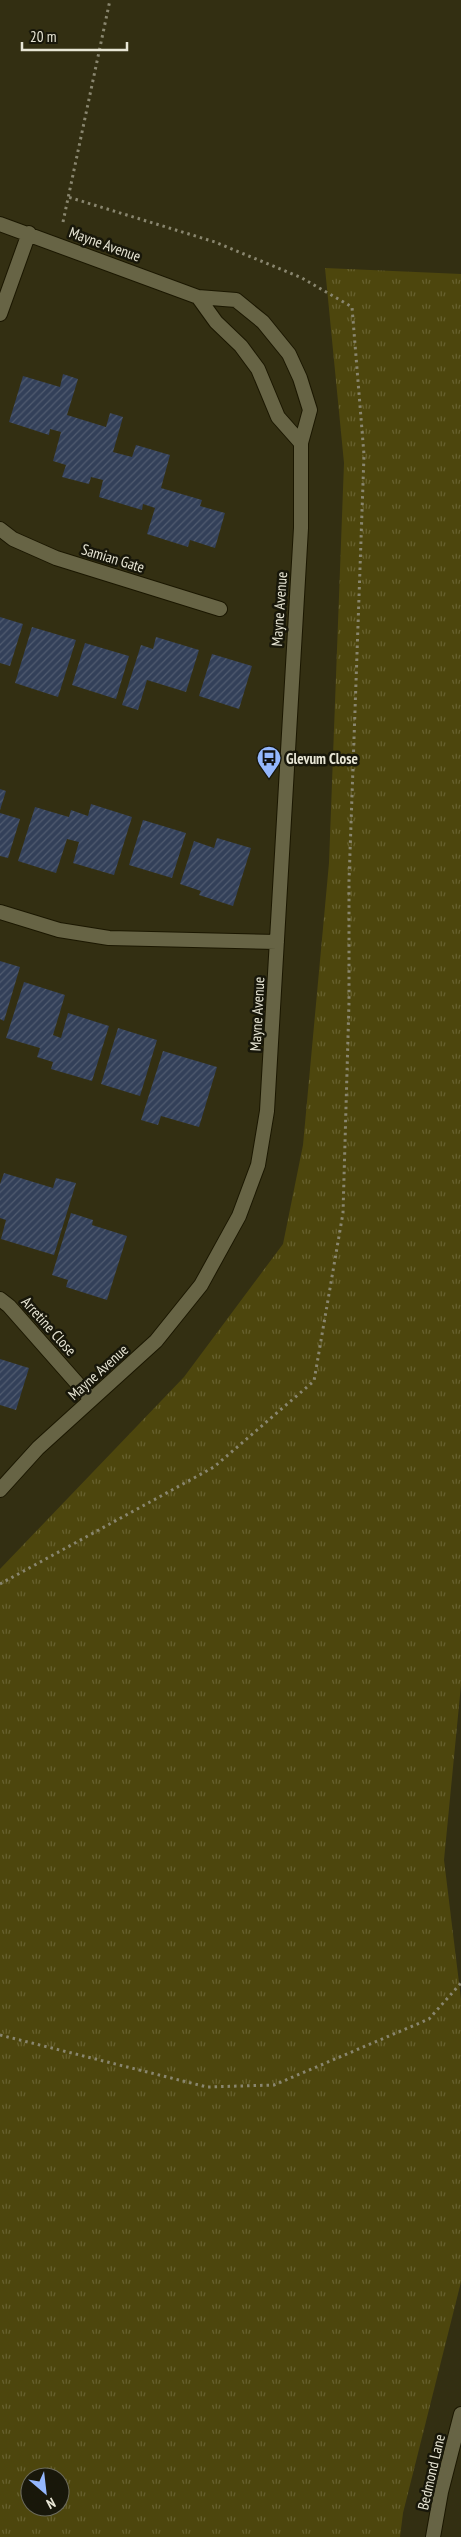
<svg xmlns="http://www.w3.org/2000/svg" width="461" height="2537" viewBox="0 0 461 2537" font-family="'PT Sans Narrow',sans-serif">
	<defs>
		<pattern id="park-tufts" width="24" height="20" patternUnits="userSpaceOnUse" patternTransform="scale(1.25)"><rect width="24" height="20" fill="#4d460d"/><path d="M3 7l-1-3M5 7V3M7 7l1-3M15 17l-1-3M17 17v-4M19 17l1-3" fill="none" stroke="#67612f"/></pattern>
		<pattern id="building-hatch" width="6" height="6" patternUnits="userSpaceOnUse" patternTransform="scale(1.25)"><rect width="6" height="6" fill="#334059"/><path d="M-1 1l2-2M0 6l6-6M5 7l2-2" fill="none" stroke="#515c70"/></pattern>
	</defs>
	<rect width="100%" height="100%" fill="#332f12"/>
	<path fill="url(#park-tufts)" fill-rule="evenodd" d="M325 268 461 274V1685L444 1860 461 1999V2282L403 2513 400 2537H0V1569L184 1377 283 1244 303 1145 329 863 344 463ZM30 2477H60V2507H30Z"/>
	<path fill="url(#building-hatch)" d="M63 374 78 379 67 415 106 427 110 413 123 417 113 452 132 457 136 445 170 455 161 488 202 500 200 506 225 513 215 548 190 540 188 547 147 534 155 508 143 504 142 510 99 497 103 480 91 477 89 484 62 477 66 465 53 461 61 432 50 429 49 435 9 422 23 376 60 387Z
		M0 617 23 624 10 666 0 663Z
		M32 627 76 640 58 697 15 683Z
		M156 637 199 650 186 692 147 680 138 710 122 705 141 645 153 649Z
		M85 643 129 656 116 699 72 685Z
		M212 654 252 666 239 709 199 696Z
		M0 789 6 791 0 810Z
		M91 804 132 817 114 875 73 863 79 842 67 839 56 873 18 861 35 807 69 817 71 810 88 816Z
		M0 813 20 819 8 858 0 856Z
		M143 820 186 833 172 878 129 865Z
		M217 838 251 848 233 906 199 895 201 891 180 884 194 841 214 848Z
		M0 961 20 967 4 1021 0 1019Z
		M24 982 65 995 53 1035 61 1038 68 1013 109 1026 92 1081 51 1069 53 1062 37 1057 40 1048 6 1038Z
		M118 1028 157 1040 140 1096 101 1084Z
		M163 1051 217 1067 199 1127 161 1116 158 1125 141 1120Z
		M4 1173 53 1188 56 1178 76 1183 54 1255 1 1239 6 1220 0 1218V1184Z
		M71 1213 93 1220 92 1225 127 1236 107 1300 66 1287 68 1280 52 1275Z
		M0 1359 29 1368 16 1410 0 1405Z"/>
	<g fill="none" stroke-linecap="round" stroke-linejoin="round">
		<defs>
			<path id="minor" d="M0 224 198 297 236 300 263 322 289 354 300 378 310 410 301 443V528L267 1111 258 1165 239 1216 201 1285 156 1341 38 1448 0 1490
				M198 297 216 322 241 346 258 369 278 417 301 443
				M0 314 29 233
				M0 529 13 539 56 558 220 609
				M0 912 59 930 109 938 277 942
				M0 1299 9 1306 91 1399"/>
			<path id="tertiary" d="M433 2537 441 2492 461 2414"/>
		</defs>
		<use href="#minor" stroke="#1b1700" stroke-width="16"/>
		<use href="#tertiary" stroke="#1b1700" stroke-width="16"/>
		<path stroke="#89866f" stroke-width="3" stroke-dasharray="2.5 4" stroke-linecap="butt" d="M63 222 110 0
			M0 1584 214 1467 314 1381 343 1213 349 1002V881L364 455 352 307 302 278 215 242 68 197
			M0 2035 207 2087 274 2085 429 2019 461 1983"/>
		<use href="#minor" stroke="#676445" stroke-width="14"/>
		<use href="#tertiary" stroke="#676445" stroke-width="14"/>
	</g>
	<defs>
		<symbol id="bus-pin" viewBox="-11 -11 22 30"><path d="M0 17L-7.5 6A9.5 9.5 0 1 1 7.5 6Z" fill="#94b7fd" stroke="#18170a"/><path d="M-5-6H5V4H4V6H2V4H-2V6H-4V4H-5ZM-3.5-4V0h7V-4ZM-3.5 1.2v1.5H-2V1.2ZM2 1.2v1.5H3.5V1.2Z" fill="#111"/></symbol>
	</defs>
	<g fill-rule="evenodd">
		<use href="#bus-pin" x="255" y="744" width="28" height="38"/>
	</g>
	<g text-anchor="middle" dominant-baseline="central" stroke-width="5" stroke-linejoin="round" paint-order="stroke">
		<g font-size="15" fill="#e8e6d5" stroke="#18170a">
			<text transform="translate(105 244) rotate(20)">Mayne Avenue</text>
			<text transform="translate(113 558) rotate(17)">Samian Gate</text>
			<text transform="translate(279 609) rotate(-86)">Mayne Avenue</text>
			<text transform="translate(257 1014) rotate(-87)">Mayne Avenue</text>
			<text transform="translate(49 1326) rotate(48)">Arretine Close</text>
			<text transform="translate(98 1372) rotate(-42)">Mayne Avenue</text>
			<text transform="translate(431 2472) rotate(-77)">Bedmond Lane</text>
		</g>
		<g font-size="15" font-weight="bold" fill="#e8e6d5" stroke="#18170a" text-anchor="start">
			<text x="286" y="758">Glevum Close</text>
		</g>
	</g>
	<g transform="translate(45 2492) rotate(152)"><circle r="24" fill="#18170a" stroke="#6b6a5b"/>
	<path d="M0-4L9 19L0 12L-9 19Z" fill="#94b7fd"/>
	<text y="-8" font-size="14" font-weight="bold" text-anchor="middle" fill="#e8e6d5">N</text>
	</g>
	<path d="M22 42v8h105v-8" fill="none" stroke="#e8e6d5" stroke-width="2.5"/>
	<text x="30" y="42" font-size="15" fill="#e8e6d5" stroke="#18170a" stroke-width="4" paint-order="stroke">20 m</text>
</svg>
